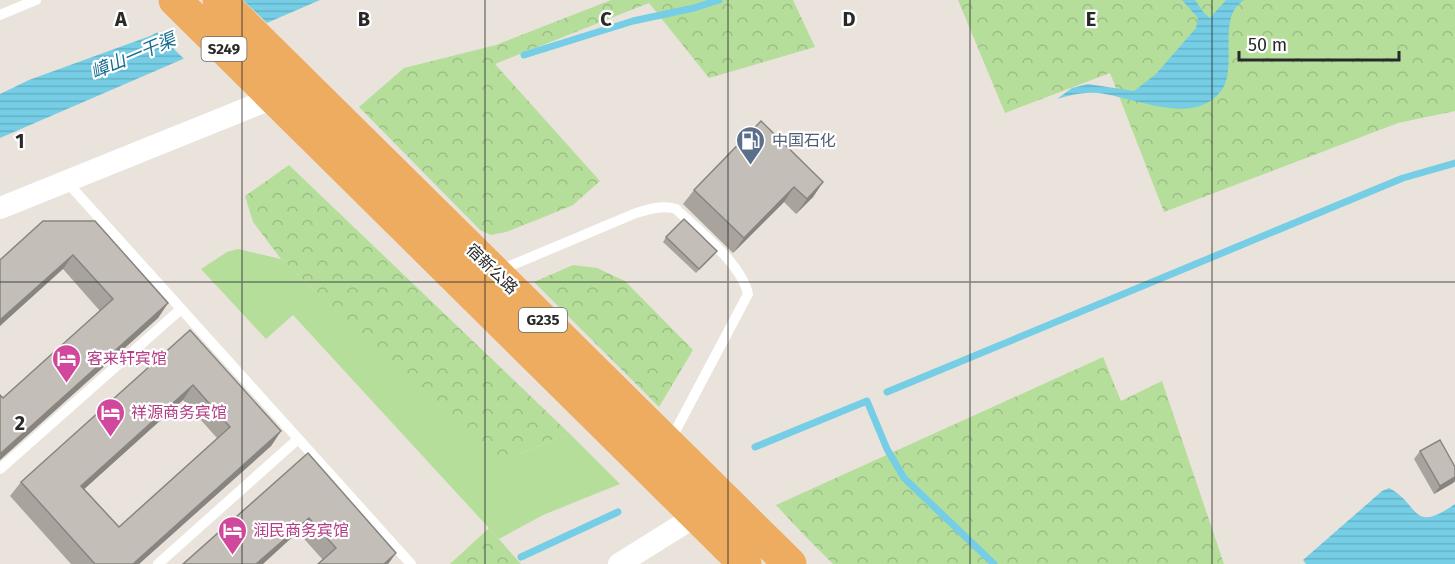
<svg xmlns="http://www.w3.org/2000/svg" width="1455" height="564" viewBox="0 0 1455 564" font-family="'Fira Sans','Noto Sans SC',sans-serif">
	<defs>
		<pattern id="forest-crowns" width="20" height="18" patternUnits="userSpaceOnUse" patternTransform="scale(1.5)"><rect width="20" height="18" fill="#b5de9b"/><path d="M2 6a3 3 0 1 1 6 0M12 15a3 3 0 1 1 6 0" fill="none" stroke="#9cbe86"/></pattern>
		<pattern id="water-rules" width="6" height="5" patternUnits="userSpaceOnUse" patternTransform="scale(1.5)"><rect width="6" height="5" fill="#75cee6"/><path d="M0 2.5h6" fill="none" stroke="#65b1c5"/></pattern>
	</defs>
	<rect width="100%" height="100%" fill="#eae3db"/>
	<path fill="url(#forest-crowns)" d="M611 0H793L815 47 709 78 649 3 495 64 600 181 573 205 544 217 506 232 491 235 480 230 359 107 404 68 496 45Z
		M958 0H1455V111L1398 123 1164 212 1110 73 1005 113Z
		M289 165 569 433 522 453 500 465 281 259 253 222 245 196Z
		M573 265 597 268 625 281 693 350 659 407 534 282Z
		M1103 357 1121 401 1162 381 1224 564H833L804 535 776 505Z
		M489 528 521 564H450Z"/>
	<path fill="#b5de9b" d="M238 249 281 259 500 464 522 453 569 433 620 484 543 515 499 539 293 315 266 339 201 269 227 252Z"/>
	<path fill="url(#water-rules)" d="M221 0H320L0 138V94L29 80 150 36Z
		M1182 0H1195L1204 13 1210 18 1226 0H1244C1242 2 1239 3 1237 6 1220 25 1237 70 1221 91 1194 127 1134 97 1098 93 1084 92 1070 95 1057 99L1072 88 1088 84 1134 91 1156 74 1196 28 1198 18Z
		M1389 488C1420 504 1411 535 1455 504V564H1306L1303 560 1382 491Z"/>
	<path fill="#eae3db" d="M215 0H243L269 25 186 61 155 30Z"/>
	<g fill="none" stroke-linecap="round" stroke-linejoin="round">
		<path stroke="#75cee6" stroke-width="7" d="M524 55 633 21 694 8 719 0
			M887 392 1403 178 1455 163
			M755 447 867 401 887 449 904 478 994 564
			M521 557 618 512"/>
		<path stroke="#fff" stroke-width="10" d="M0 15 36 0
			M66 181 411 564
			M498 271 636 213C650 209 662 205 676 209 699 231 741 263 748 294L670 441
			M0 469 181 309
			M158 564 298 439"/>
		<path stroke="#fff" stroke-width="22" d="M0 208 273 98
			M619 564 696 516"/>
		<path stroke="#edac60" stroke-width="33" d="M175 0 745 564
			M219 0 790 564"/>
	</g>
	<path fill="#a8a39d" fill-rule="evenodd" d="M823 182 813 197 796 214 784 202 733 253 683 204 694 190Z
		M43 221 168 303 158 318 0 460V395L3 398 100 311 63 269Z
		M666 237 714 255 696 273 663 242Z
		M190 330 281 431 271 446 139 564H71L10 496 21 482ZM183 400 217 438 119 527 84 489Z
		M1420 451 1455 467V481L1453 483 1434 494 1414 459Z
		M308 453 396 553 388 564H318L323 560 298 532Z"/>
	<path fill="#888580" d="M823 182 813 197 796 214 807 199Z
		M794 187 784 202 733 253 744 238Z
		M73 255 63 269 0 326V320Z
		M168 303 158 318 0 460V454Z
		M193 385 183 400 71 501 81 486Z
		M281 431 271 446 139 564H133Z
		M1455 477V481L1453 483 1434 494 1440 486Z
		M309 518 298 532 263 564H256Z
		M396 553 388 564H384Z"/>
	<path fill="#c3beb7" stroke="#888580" stroke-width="1.5" fill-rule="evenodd" d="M761 121 823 182 807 199 794 187 744 238 694 190Z
		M684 219 717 251 699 269 666 237Z
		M43 221H95L168 303 0 454V395L3 398 113 299 73 255 0 320V260Z
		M190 330 281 431 133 564H95L21 482ZM193 385 230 427 119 527 81 486Z
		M1440 440 1455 467V477L1440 486 1420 451Z
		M308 453 396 553 384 564H318L336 548 309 518 256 564H183Z"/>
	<path fill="none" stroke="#292929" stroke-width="1.5" stroke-opacity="0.55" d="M242 0V564M485 0V564M728 0V564M970 0V564M1212 0V564M0 282H1455"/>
	<defs>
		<symbol id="fuel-pin" viewBox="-11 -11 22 30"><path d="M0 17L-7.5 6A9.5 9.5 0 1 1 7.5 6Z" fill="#5c6f8a" stroke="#fff"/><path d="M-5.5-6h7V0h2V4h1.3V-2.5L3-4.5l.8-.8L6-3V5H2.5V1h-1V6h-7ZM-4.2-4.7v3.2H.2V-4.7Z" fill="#fff"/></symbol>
		<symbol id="hotel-pin" viewBox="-11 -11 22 30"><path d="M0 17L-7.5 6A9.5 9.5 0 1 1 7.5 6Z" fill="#d1479c" stroke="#fff"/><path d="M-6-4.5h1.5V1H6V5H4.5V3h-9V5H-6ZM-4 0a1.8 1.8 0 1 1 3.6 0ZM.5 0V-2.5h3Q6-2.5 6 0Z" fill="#fff"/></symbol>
	</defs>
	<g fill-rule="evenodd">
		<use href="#fuel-pin" x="734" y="124" width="33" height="45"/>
		<use href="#hotel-pin" x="50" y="342" width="33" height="45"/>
		<use href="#hotel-pin" x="94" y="396" width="33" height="45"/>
		<use href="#hotel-pin" x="216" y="514" width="33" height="45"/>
	</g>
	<g text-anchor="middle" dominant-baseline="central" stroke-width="4.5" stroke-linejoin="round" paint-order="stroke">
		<g fill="#fff" stroke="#696969" stroke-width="1.5">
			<rect x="201.5" y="37" width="45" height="24" rx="4.5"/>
			<rect x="519" y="308" width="48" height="24" rx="4.5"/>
		</g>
		<g font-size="15" font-weight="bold" fill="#292929">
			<text x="224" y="49">S249</text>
			<text x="543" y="320">G235</text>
		</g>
		<g font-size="16" fill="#4e5e75" stroke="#fff" text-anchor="start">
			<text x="772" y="140">中国石化</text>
		</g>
		<g font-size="16" fill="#292929" stroke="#fff">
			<text transform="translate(492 269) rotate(44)">宿新公路</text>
		</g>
		<g font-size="16" fill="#b23c85" stroke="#fff" text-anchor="start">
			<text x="87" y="358">客来轩宾馆</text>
			<text x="131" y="412">祥源商务宾馆</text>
			<text x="253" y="530">润民商务宾馆</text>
		</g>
		<g font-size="18" font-style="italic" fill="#166c90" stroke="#fff">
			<text transform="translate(133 56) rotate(-23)">嶂山一干渠</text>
		</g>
	</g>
	<g font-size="20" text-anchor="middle" font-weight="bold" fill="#292929" stroke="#fff" stroke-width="4.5" stroke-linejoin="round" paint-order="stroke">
		<text x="121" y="26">A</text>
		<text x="364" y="26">B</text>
		<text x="606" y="26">C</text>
		<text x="849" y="26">D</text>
		<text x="1091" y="26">E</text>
		<text x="20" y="148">1</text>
		<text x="20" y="430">2</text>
	</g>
	<path d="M1239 51v9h160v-9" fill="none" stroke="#292929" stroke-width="3"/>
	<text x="1248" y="51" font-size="18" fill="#292929" stroke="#ffffff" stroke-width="4.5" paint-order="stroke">50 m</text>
</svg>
